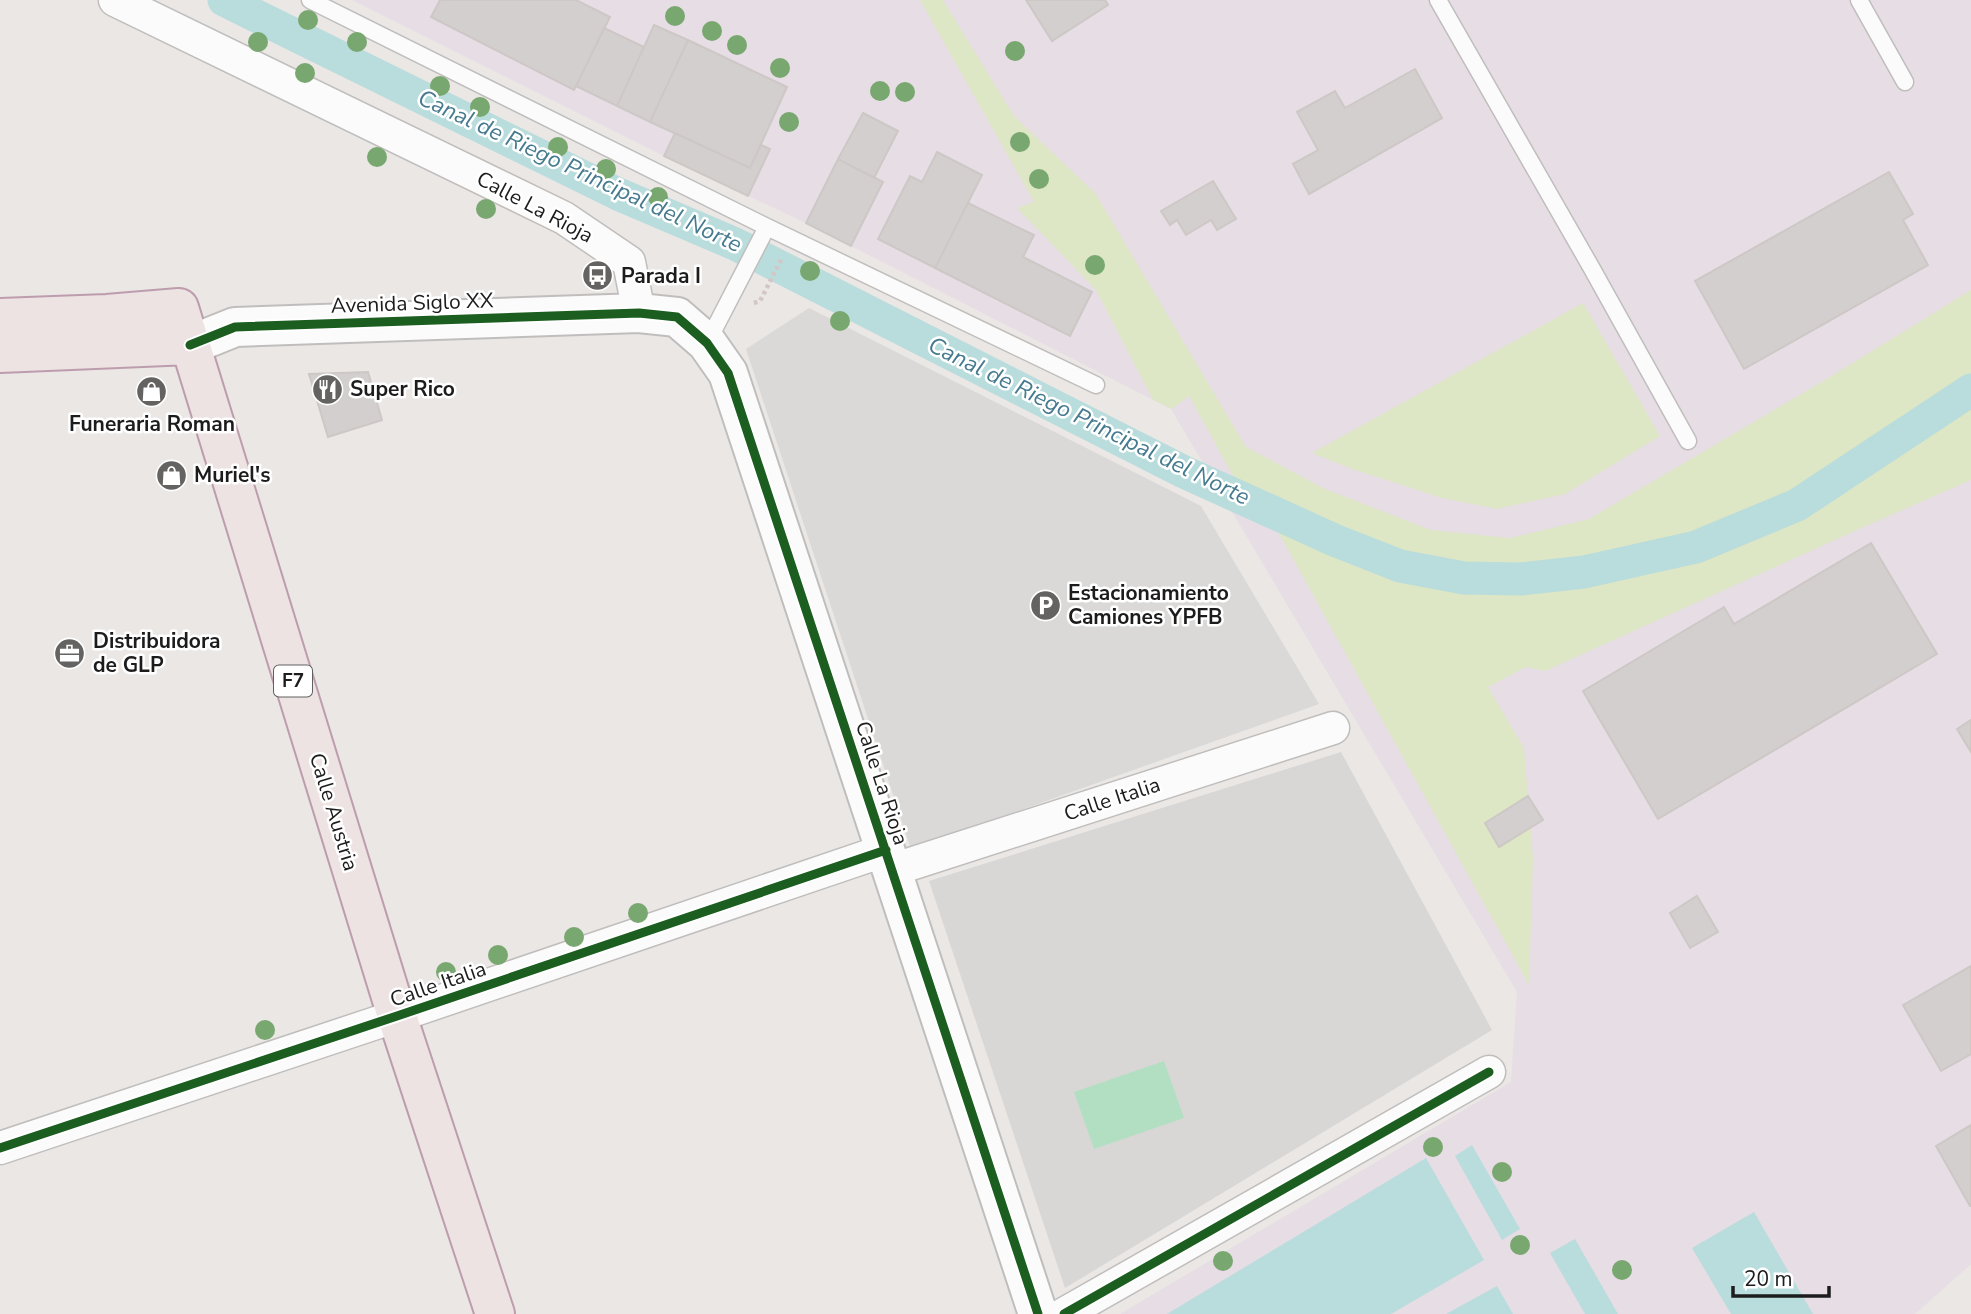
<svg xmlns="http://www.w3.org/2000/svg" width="1971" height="1314" viewBox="0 0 1971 1314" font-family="'Nunito Sans',sans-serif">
	<rect width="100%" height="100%" fill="#eae7e5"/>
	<path fill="#e7dde5" d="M352 0H1971V1264L1915 1314H1120L1511 1082 1517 992 1171 409 806 223 664 156Z"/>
	<path fill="#d8d7d6" d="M1341 752 1492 1030 1065 1288 929 881Z"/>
	<path fill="#dde6c5" d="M920 0H943L1014 116 1095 193 1246 447 1325 489 1431 530 1510 538 1589 519 1830 377 1971 290V480L1859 529 1545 671 1526 667 1488 687 1524 748 1533 859 1529 985 1256 492 1238 485 1189 396 1172 409 1153 400 1096 290 1017 208 1034 202Z
		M1583 303 1660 436 1565 494 1497 509 1442 498 1352 469 1312 453Z"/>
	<path fill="#b2dfc2" d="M1164 1061 1184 1118 1094 1149 1074 1092Z"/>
	<path fill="#dad9d8" d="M809 308 1201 506 1319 704 911 849 746 349Z"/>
	<path fill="#b9dcdc" d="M1472 1145 1520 1229 1502 1240 1455 1156Z
		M1426 1158 1484 1260 1391 1314H1167Z
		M1754 1212 1813 1314H1731L1692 1248Z
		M1575 1239 1618 1314H1585L1550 1253Z
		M1497 1286 1513 1314H1446Z"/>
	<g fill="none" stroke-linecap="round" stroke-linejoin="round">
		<path stroke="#b9dcdc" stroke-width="33" d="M224 0 618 194 735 244 1184 472 1334 540 1400 566 1464 578 1521 579 1584 572 1696 547 1797 505 1971 390"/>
	</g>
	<path fill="#d2cfce" stroke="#cdc8c6" stroke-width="2" d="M440 0H576L610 17 574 90 431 17Z
		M1026 0H1105L1108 5 1052 41Z
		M654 25 688 40 650 122 617 106Z
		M604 28 644 47 617 106 576 86Z
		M688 40 787 87 750 168 650 122Z
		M1415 69 1442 118 1309 194 1293 164 1318 150 1297 112 1335 91 1345 108Z
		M863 113 898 131 874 178 838 159Z
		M675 133 750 168 761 145 770 149 748 196 664 156Z
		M937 152 982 175 935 268 878 239 910 176 922 182Z
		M838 159 883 182 851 246 806 223Z
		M1889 172 1913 214 1903 220 1928 265 1744 369 1695 281Z
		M1213 181 1236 219 1217 230 1211 220 1186 235 1177 220 1170 225 1161 211Z
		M968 203 1034 235 1023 257 1092 292 1070 336 935 268Z
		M368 372 382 420 328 437 309 374Z
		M1871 543 1937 654 1658 819 1583 691 1724 607 1734 624Z
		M1971 720V752L1957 729Z
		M1528 796 1543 820 1499 847 1485 823Z
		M1697 896 1718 932 1690 948 1670 913Z
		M1971 966V1054L1941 1071 1903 1005Z
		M1971 1125V1206H1970L1936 1146Z"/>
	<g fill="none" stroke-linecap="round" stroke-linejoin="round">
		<defs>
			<path id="service" d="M310 0 767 227 1096 385
				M1438 0 1591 267 1688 441
				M1859 0 1905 82
				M707 343 767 227"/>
			<path id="minor" d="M115 0 564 218 629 262 639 313
				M892 870 1333 728
				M0 1148 397 1016 886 850
				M1064 1314 1489 1072"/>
			<path id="tertiary" d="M190 345 235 327 639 313 677 317 707 343 728 373 1038 1314"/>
			<path id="trunk" d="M0 318 107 314 179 308 397 1016 495 1314
				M0 353 190 345"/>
		</defs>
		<use href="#service" stroke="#c0bebd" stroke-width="19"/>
		<use href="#minor" stroke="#c0bebd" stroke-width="35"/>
		<use href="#tertiary" stroke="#c0bebd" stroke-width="42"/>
		<use href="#trunk" stroke="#bd9dad" stroke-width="42"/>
		<path stroke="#d4c6c7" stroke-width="4.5" stroke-dasharray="3.5 3.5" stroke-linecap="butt" d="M754 303 760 301 782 258"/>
		<use href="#service" stroke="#fcfbfb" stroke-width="16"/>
		<use href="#minor" stroke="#fcfbfb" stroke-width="32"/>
		<use href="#tertiary" stroke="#fcfbfb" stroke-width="38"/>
		<use href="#trunk" stroke="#ece3e2" stroke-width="38"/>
		<defs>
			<path id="cycleway" d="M190 345 235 327 639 313 677 317 707 343 728 373 1038 1314
				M0 1148 397 1016 886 850
				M1064 1314 1489 1072"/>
		</defs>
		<use href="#cycleway" stroke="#fff" stroke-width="13"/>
		<use href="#cycleway" stroke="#1b5e20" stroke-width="9"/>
	</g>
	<g fill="#79a770">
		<circle cx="675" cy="16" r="10"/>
		<circle cx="308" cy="20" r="10"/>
		<circle cx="712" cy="31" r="10"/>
		<circle cx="258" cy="42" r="10"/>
		<circle cx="357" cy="42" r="10"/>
		<circle cx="737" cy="45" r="10"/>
		<circle cx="1015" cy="51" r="10"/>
		<circle cx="780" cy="68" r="10"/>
		<circle cx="305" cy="73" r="10"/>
		<circle cx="440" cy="86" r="10"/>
		<circle cx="880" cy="91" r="10"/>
		<circle cx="905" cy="92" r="10"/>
		<circle cx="480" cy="107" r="10"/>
		<circle cx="789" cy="122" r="10"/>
		<circle cx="1020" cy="142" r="10"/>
		<circle cx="558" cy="147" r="10"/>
		<circle cx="377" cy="157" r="10"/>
		<circle cx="606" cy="169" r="10"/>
		<circle cx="1039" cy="179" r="10"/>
		<circle cx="658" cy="197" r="10"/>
		<circle cx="486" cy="209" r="10"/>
		<circle cx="1095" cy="265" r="10"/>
		<circle cx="810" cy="271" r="10"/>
		<circle cx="840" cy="321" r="10"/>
		<circle cx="638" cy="913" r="10"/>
		<circle cx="574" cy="937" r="10"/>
		<circle cx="498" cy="955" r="10"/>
		<circle cx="446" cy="972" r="10"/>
		<circle cx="265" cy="1030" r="10"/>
		<circle cx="1433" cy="1147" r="10"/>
		<circle cx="1502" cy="1172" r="10"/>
		<circle cx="1520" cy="1245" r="10"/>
		<circle cx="1223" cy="1261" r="10"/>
		<circle cx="1622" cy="1270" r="10"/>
	</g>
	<defs>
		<symbol id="bus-disc" viewBox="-11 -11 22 22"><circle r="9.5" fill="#646362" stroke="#fff"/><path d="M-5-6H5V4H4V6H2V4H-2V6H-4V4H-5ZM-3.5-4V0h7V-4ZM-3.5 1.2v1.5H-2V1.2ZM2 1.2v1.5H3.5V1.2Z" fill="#fff"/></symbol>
		<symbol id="restaurant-disc" viewBox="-11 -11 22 22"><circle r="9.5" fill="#646362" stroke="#fff"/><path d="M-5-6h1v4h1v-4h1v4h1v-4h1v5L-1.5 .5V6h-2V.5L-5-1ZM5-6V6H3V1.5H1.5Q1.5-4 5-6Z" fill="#fff"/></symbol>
		<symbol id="shop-disc" viewBox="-11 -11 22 22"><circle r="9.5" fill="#646362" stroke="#fff"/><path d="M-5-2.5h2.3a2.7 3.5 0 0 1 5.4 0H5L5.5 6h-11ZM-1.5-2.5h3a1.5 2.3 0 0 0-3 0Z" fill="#fff"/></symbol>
		<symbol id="parking-disc" viewBox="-11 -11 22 22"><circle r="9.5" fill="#646362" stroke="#fff"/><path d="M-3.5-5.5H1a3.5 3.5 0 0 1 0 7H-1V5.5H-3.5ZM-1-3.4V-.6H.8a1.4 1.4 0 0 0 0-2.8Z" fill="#fff"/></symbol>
		<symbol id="office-disc" viewBox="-11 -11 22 22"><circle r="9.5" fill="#646362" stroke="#fff"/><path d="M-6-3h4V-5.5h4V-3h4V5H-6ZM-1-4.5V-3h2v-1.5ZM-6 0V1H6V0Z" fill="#fff"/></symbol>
	</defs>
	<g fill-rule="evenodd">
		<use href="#bus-disc" x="580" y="258" width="35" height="35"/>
		<use href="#restaurant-disc" x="310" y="372" width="35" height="35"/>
		<use href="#shop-disc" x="134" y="374" width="35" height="35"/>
		<use href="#shop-disc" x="154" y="458" width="35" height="35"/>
		<use href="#parking-disc" x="1028" y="588" width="35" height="35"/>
		<use href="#office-disc" x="52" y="636" width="35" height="35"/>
	</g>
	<g text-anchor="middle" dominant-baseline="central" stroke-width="5" stroke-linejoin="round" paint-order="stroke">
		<rect fill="#fff" stroke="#606060" stroke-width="2" x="274" y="665.5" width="38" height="31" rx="5"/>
		<g font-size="19" font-weight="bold" fill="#1c1c1c">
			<text x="293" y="681">F7</text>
		</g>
		<g font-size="21" fill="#1c1c1c" stroke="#fff">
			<text transform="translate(535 207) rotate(28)">Calle La Rioja</text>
			<text transform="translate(412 303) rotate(-2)">Avenida Siglo XX</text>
			<text transform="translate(882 783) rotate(72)">Calle La Rioja</text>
			<text transform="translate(1112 799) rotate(-18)">Calle Italia</text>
			<text transform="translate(334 812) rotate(73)">Calle Austria</text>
			<text transform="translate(438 984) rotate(-19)">Calle Italia</text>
		</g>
		<g font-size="21" font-weight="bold" fill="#1c1c1c" stroke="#fff" text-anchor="start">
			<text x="621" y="276">Parada I</text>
			<text x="350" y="389">Super Rico</text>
			<text x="152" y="424" text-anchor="middle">Funeraria Roman</text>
			<text x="194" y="475">Muriel's</text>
			<text x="1068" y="593">Estacionamiento<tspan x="1068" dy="24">Camiones YPFB</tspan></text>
			<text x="93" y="641">Distribuidora<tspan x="93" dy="24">de GLP</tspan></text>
		</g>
		<g font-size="23" font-style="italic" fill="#467a8f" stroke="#fff">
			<text transform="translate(580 171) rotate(25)">Canal de Riego Principal del Norte</text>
			<text transform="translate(1089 421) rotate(26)">Canal de Riego Principal del Norte</text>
		</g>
	</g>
	<path d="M1733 1286v10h96v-10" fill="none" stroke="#1c1c1c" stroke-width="3.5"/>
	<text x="1744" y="1286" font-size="21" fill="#1c1c1c" stroke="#ffffff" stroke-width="5" paint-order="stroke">20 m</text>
</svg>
